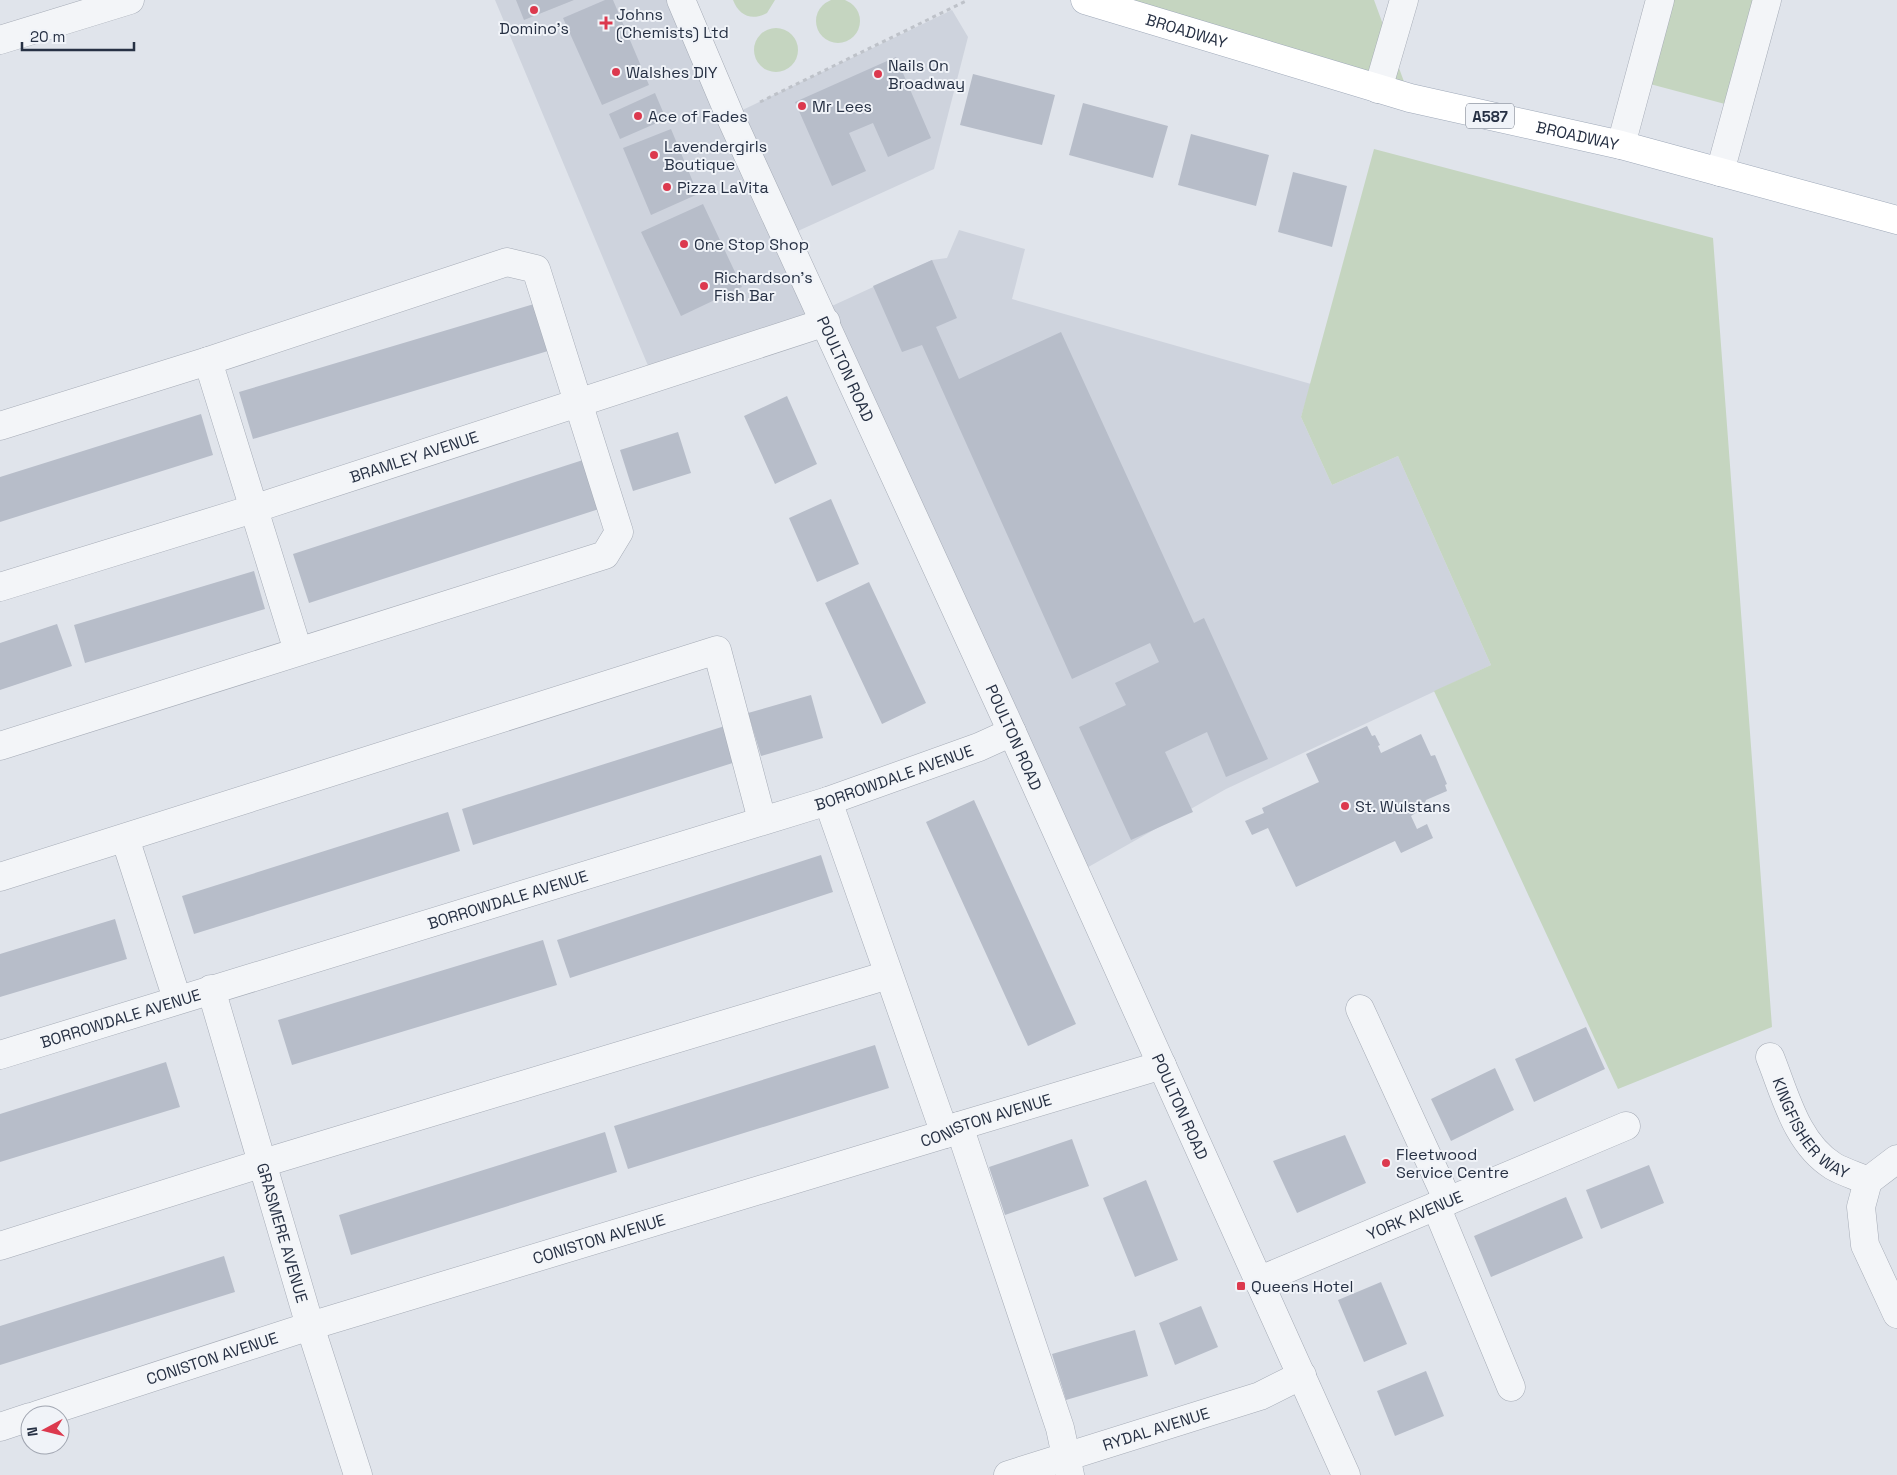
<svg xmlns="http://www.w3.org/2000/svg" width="1897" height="1475" viewBox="0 0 1897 1475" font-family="'Space Grotesk',sans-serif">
	<rect width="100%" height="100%" fill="#e0e4eb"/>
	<path fill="#ced3dd" d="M495 0H681L730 116 952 10 968 37 934 169 787 236 821 311 932 260 947 258 959 230 1025 249 1012 299 1311 384 1301 417 1332 485 1398 456 1491 665 1226 789 1076 874 826 323 654 380Z"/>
	<path fill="#c5d5c0" d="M816 21a22 22 0 1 1 44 0a22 22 0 1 1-44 0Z
		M733 0H775L767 13C752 21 739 16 733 0Z
		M1085 0H1374L1410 98Z
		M1672 0H1753L1725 104 1650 84Z
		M754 50a22 22 0 1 1 44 0a22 22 0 1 1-44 0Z
		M1374 149 1713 238 1772 1027 1618 1089 1434 691 1491 665 1398 456 1332 485 1301 417Z"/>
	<path fill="#b7bdc9" d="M516 0H574L524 20Z
		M605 0H613L649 85 602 105 563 18Z
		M896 57 931 138 888 157 873 123 849 133 866 171 832 186 795 102Z
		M973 74 1055 95 1042 145 960 125Z
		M655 93 666 119 620 139 609 114Z
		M1083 103 1168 126 1153 178 1069 155Z
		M671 129 698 194 651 215 623 148Z
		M1191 134 1269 155 1256 206 1178 185Z
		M1293 172 1347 186 1332 247 1278 232Z
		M703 204 742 287 681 316 641 232Z
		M932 260 957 318 936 327 959 379 1061 332 1194 623 1204 618 1268 759 1226 777 1207 732 1165 752 1193 812 1131 840 1079 727 1126 705 1115 683 1159 662 1150 643 1072 679 922 345 902 352 873 286Z
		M534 304 548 351 253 439 239 392Z
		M787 396 817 464 775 484 744 416Z
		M201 414 213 455 0 522V477Z
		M678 432 691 473 633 491 620 450Z
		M583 460 599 509 309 603 293 554Z
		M831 499 859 564 817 582 789 518Z
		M254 571 265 609 85 663 74 625Z
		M869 582 926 703 882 724 825 603Z
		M57 624 72 666 0 690V643Z
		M811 695 823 738 761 756 748 713Z
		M728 725 739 761 473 845 462 809Z
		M1367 726 1372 736 1375 735 1380 745 1378 746 1381 753 1421 734 1431 756 1435 755 1447 784 1445 785 1447 791 1426 800 1423 808 1411 816 1417 829 1427 824 1433 838 1401 853 1395 841 1296 887 1268 828 1252 835 1245 821 1264 813 1262 808 1319 782 1306 754Z
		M974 800 1076 1024 1028 1046 926 822Z
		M448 812 460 851 194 934 182 896Z
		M821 855 833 892 570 978 557 940Z
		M115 919 127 959 0 997V954Z
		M543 940 557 985 292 1065 278 1020Z
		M1586 1027 1605 1069 1534 1102 1515 1059Z
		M875 1045 889 1088 628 1169 614 1126Z
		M166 1062 180 1107 0 1162V1114Z
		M1495 1068 1514 1110 1451 1141 1431 1099Z
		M605 1132 617 1172 351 1255 339 1215Z
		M1345 1135 1366 1183 1297 1213 1273 1161Z
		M1072 1139 1089 1186 1005 1215 989 1167Z
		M1649 1165 1664 1203 1601 1229 1586 1190Z
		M1146 1180 1178 1260 1135 1277 1103 1198Z
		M1566 1197 1583 1238 1491 1277 1474 1236Z
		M224 1256 235 1292 0 1365V1326Z
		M1381 1282 1407 1344 1364 1362 1338 1300Z
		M1201 1306 1218 1347 1175 1365 1159 1323Z
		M1135 1330 1148 1376 1066 1400 1052 1354Z
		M1426 1371 1444 1416 1395 1436 1377 1391Z"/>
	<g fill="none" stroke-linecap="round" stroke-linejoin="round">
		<defs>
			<g id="minor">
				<path id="s1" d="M681 0 730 116 1012 732 1346 1475"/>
				<path d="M0 40 130 0"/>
				<path d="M1378 89 1404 0"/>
				<path d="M1621 145 1660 0"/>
				<path d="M1720 172 1767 0"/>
				<path d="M208 361 298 651"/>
				<path d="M0 426 208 361 507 262 536 269 619 532 605 555 0 746"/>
				<path id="s2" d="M0 587 253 509 826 322"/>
				<path d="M828 801 945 1134"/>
				<path d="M125 838 177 999"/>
				<path d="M0 877 717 650 762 820"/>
				<path id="s3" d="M211 989 310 1326 358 1475"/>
				<path d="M1360 1009 1448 1201"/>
				<path id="s4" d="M0 1055 828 801 979 747 1012 732"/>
				<path id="s5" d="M1770 1057C1785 1094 1796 1143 1833 1166 1843 1172 1857 1176 1868 1181"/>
				<path d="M959 1126 1060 1428 1070 1475"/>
				<path d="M1897 1159 1868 1181 1861 1207 1865 1245 1897 1314"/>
				<path d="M1436 1206 1511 1387"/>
				<path d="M0 1246 263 1163 888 975"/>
				<path id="s6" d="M1258 1281 1626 1126"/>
				<path id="s7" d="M37 1415 310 1326 945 1134 959 1126 1162 1065"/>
				<path d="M0 1427 30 1417"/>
				<path id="s8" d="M1008 1475 1260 1396 1302 1375"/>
			</g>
			<g id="major">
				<path id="s9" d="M1085 0 1410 98 1621 145 1897 220"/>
			</g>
		</defs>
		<use href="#minor" stroke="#a5abb6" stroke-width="29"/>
		<use href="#major" stroke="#9ea8b8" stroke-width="29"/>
		<path stroke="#bec2c9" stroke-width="3" stroke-dasharray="4 4" stroke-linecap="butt" d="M760 102 968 0"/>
		<use href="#minor" stroke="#f3f5f8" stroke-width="28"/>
		<use href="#major" stroke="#fff" stroke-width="28"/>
	</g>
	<g fill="#dc394e" stroke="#f0f3f8" stroke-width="2">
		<circle cx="534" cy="10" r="5"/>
		<path d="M603.5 15.5h5v5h5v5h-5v5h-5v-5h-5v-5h5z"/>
		<circle cx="616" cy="72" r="5"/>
		<circle cx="878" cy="74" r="5"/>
		<circle cx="802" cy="106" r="5"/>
		<circle cx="638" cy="116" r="5"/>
		<circle cx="654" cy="155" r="5"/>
		<circle cx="667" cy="187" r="5"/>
		<circle cx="684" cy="244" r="5"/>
		<circle cx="704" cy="286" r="5"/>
		<circle cx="1345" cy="806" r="5"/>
		<circle cx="1386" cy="1163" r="5"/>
		<rect x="1236" y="1281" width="10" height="10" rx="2.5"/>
	</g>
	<g text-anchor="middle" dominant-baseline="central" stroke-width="4" stroke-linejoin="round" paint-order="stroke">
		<rect fill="#f0f3f8" stroke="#636b7a" stroke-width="1" x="1466" y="103.5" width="48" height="25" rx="4"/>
		<g font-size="15" font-weight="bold" fill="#273144">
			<text x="1490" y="116">A587</text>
		</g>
		<g font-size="16" fill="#273144" stroke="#f0f3f8" text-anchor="start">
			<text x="616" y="14">Johns<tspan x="616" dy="18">(Chemists) Ltd</tspan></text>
			<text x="534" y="28" text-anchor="middle">Domino's</text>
			<text x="888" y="65">Nails On<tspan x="888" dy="18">Broadway</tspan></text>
			<text x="626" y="72">Walshes DIY</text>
			<text x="812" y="106">Mr Lees</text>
			<text x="648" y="116">Ace of Fades</text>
			<text x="664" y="146">Lavendergirls<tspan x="664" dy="18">Boutique</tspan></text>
			<text x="677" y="187">Pizza LaVita</text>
			<text x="694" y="244">One Stop Shop</text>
			<text x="714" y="277">Richardson's<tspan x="714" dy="18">Fish Bar</tspan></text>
			<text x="1355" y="806">St. Wulstans</text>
			<text x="1396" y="1154">Fleetwood<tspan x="1396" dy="18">Service Centre</tspan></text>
			<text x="1251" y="1286">Queens Hotel</text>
		</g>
		<g font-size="16" fill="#273144" stroke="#f0f3f8">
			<text stroke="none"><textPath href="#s9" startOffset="106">BROADWAY</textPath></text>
			<text stroke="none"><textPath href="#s9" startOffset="511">BROADWAY</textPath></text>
			<text stroke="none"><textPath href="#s1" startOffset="404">POULTON ROAD</textPath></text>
			<text stroke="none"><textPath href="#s2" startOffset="434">BRAMLEY AVENUE</textPath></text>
			<text stroke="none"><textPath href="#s1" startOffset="809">POULTON ROAD</textPath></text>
			<text stroke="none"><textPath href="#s4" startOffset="936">BORROWDALE AVENUE</textPath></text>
			<text stroke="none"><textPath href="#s4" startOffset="531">BORROWDALE AVENUE</textPath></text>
			<text stroke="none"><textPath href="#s4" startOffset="126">BORROWDALE AVENUE</textPath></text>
			<text stroke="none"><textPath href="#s1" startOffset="1214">POULTON ROAD</textPath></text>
			<text stroke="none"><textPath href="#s7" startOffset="994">CONISTON AVENUE</textPath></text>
			<text stroke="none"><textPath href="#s5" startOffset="84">KINGFISHER WAY</textPath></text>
			<text stroke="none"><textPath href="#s6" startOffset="170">YORK AVENUE</textPath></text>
			<text stroke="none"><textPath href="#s3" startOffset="254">GRASMERE AVENUE</textPath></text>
			<text stroke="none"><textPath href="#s7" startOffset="589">CONISTON AVENUE</textPath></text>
			<text stroke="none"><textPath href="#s7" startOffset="184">CONISTON AVENUE</textPath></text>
			<text stroke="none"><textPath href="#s8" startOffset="155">RYDAL AVENUE</textPath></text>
		</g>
	</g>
	<g transform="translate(45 1430) rotate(263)"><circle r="24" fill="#f0f3f8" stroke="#a0a5b0"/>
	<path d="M0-4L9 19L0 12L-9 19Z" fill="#dc394e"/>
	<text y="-8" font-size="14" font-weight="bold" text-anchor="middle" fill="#273144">N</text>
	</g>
	<path d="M22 42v8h112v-8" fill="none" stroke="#273144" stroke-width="2.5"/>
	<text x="30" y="42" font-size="15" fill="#273144" stroke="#f0f3f8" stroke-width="4" paint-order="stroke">20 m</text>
</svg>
